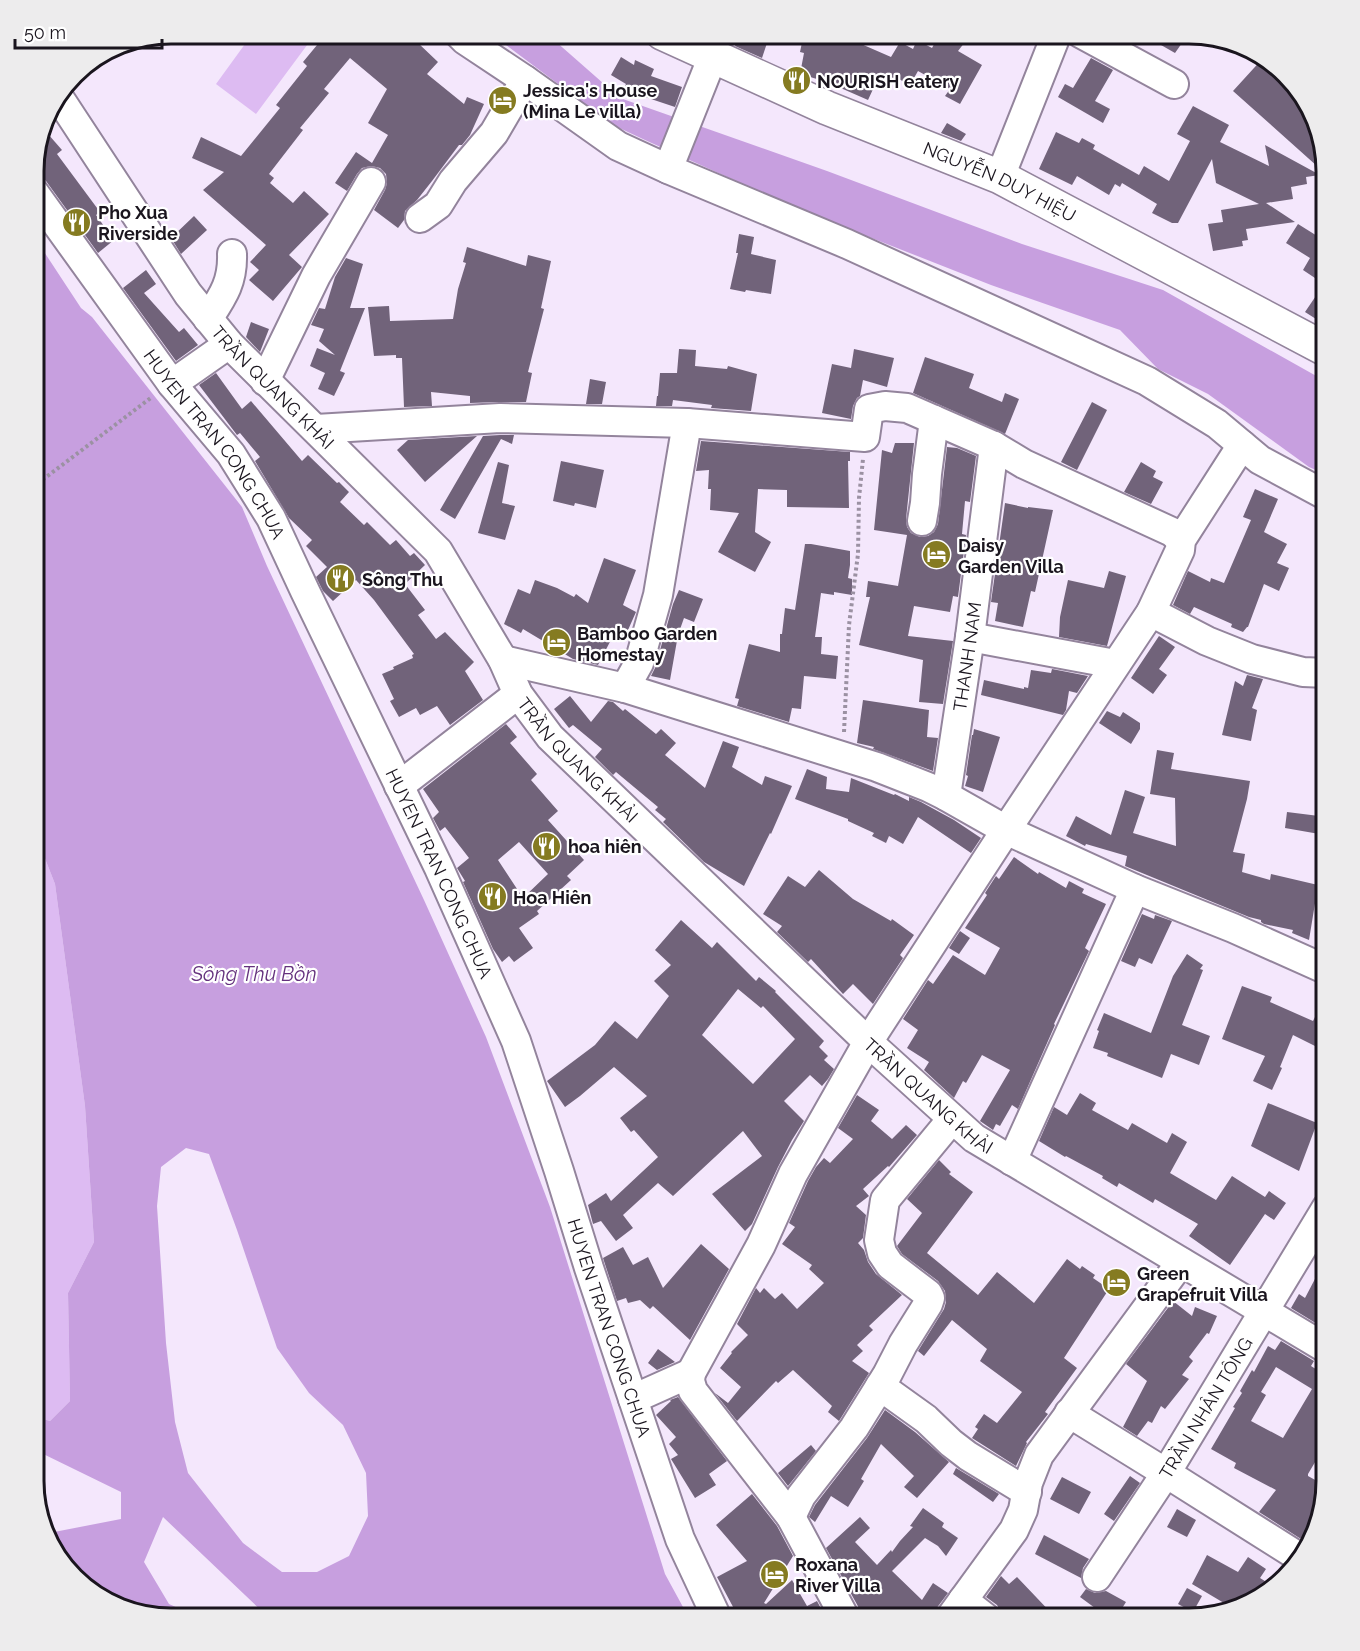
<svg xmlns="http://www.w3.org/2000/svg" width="1360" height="1651" viewBox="0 0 1360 1651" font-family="Raleway,sans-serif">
	<rect width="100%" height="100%" fill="#f4e7fc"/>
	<path fill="#ddbbf2" d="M253 33H316L256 114 216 84Z
		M33 828 55 884 85 1106 94 1242 68 1293 70 1401 50 1421 33 1416Z"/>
	<path fill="#c79fdf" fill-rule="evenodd" d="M490 33H546L620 98 827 171 1022 244 1163 290 1327 382V475L1309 467 1208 394 1158 369 1120 330 991 285 803 211 645 140 613 125Z
		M33 235 81 308 92 317 242 507 267 566 424 900 486 1037 550 1207 665 1574 689 1618H269L163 1517 144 1562 169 1604 200 1618H170L110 1604 56 1557 49 1533 121 1519V1492L33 1449V1416L50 1421 70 1401 68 1293 94 1242 85 1106 55 884 33 828ZM186 1148 209 1154 237 1230 277 1348 309 1393 343 1425 366 1473 368 1516 349 1556 317 1572H282L243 1543 188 1473 175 1422 166 1343 157 1206 161 1167Z"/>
	<path fill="#71637a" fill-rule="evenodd" d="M327 33H411L419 40 417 42 438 62 427 74 464 104 467 97 484 104 470 135 462 145H459L432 181 417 200 405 211 404 220 398 228 374 210 385 190 387 183 386 174 380 168 371 166 362 168 357 174 347 191 335 183 356 152 372 163 388 135 368 123 387 89 350 58 324 89 329 93 300 128 303 130 269 174 274 178 270 183 293 203 304 191 329 214 289 255 302 267 273 301 249 280 259 270 250 262 266 245 203 190 224 172 192 158 201 137 241 156 280 108 276 105 307 66 303 62Z
		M740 33H749L768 40 762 58 735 46Z
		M804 33H836L891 57 900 42 913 49 917 40 932 48 940 33H972L958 51 982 65 960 104 945 96 950 89 918 71 910 85 895 77 893 81 880 74 868 100 827 82 800 74 804 53 800 52Z
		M1140 33H1189L1175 53Z
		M621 57 634 65 635 60 654 69 651 76 682 87 675 107 642 96 641 98 623 90 626 84 611 75Z
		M1264 57 1304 94 1311 119 1316 144H1319L1327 170V175L1233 91Z
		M1091 58 1113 70 1095 101 1110 109 1103 123 1058 97 1065 84 1073 88Z
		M1193 106 1229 125 1220 142 1269 166 1265 145 1320 175 1306 177 1307 184 1291 187 1293 199 1266 203 1295 222 1246 229 1248 240 1242 241 1243 246 1213 251 1208 224 1223 222 1221 210 1259 204 1216 183 1212 159 1178 223H1172L1152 213 1157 204 1122 183 1120 187 1115 184 1109 195 1077 176 1072 185 1039 169 1056 132 1079 143 1082 138 1095 145 1093 149 1139 175 1144 166 1169 181 1190 141 1177 134Z
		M947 123 966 134 961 141 941 133Z
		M48 134 62 150 57 154 100 212 96 215 114 240 98 253 46 181 40 176 33 166 39 142Z
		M194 216 207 230 181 254 171 238Z
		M1298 224 1322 239 1327 231V326L1305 312 1324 284 1303 270 1310 258 1286 243Z
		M739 234 754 237 751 254 776 260 771 294 746 290 745 292 730 289 738 253H736Z
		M467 247 526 266 528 255 551 261 541 308 544 309 528 372 532 373 526 402H499L470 403V396L431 392 432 406 404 407 402 358H396V355L374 356 368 307 389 306 390 321 453 319 458 289 466 263 463 262Z
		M346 258 363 264 350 308H365L340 371 345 373 334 396 318 389 325 373 310 366 317 348 335 355 319 341 324 329 311 325 319 308 325 309 335 277Z
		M146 270 156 284 144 293 179 332 184 328 198 345 176 361 123 288Z
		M251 322 269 329 260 352 246 337Z
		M679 349 696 350 695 366 727 369 728 366 757 374 751 411 711 408 712 405 673 400 672 406H656L657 396H658L660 373H677Z
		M854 349 894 358 887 387 863 380 860 396 857 398 853 406 851 419 822 413 832 364 851 368Z
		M925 357 974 374 969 388 1002 402 1005 393 1019 399 1005 434 913 393Z
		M216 373 242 409 251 401 302 461 308 455 337 483 339 482 349 492 340 502 364 525 367 522 390 545 396 540 410 556 414 553 425 565 405 584 425 610 418 615 436 639 445 632 474 662 465 671 483 700 450 725 437 706 420 715 416 708 399 717 390 701 394 699 382 674 394 669 393 667 413 658 412 655 414 654 374 600 356 580 333 601 323 591 316 577 327 567 306 546 312 540 289 518 255 461 260 457 240 433 237 435 199 385Z
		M590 379 606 382 602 404H586Z
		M1092 402 1107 410 1077 470 1061 462Z
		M500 435H514L512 444 501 439 455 519 440 510 483 436Z
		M477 436 425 482 397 450 408 440Z
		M701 441 850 452V461H848L849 508 787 507V490L758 489 755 532 771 542 755 572 718 552 739 513 710 510 711 489H708L709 470 696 471Z
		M895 443H914L906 519 907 527 911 533 920 537 928 536 934 532 938 524 947 447 957 448 976 456 970 502 965 501 962 534 966 535 958 597 953 596 950 612 914 606 908 636 953 641 943 704 919 702 923 660 859 645 870 597H866L868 581 898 586 907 535 874 530 882 450 892 453Z
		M561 461 604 470 596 508 575 503 574 506 553 501Z
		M498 462 509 465 502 503 515 506 505 540 478 533Z
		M1141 462 1156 471 1153 477 1163 482 1151 504 1124 492Z
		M1255 489 1278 499 1264 532 1287 544 1277 563 1289 568 1279 591 1264 584 1248 627H1247L1243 632 1231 627 1232 624 1194 607 1190 614 1173 605 1188 571 1210 582 1211 578 1224 583 1251 520 1243 517Z
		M1005 503 1028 508V507L1053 510 1035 592 1031 591 1023 627 995 621 998 603 991 602Z
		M805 544H811L850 551V565L848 578 852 579V595L834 592V595L821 593 815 637H822L821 654 838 656 836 679 804 676 801 709 792 708 789 722 737 706 739 699 735 698 749 644 780 652V634H782L785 608 795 610Z
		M604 558 636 570 623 605 636 612 624 639 614 634 598 665 573 659 523 629 521 633 504 624 518 589 530 594 535 580 557 588 574 597 576 594 588 603Z
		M1109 571 1126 576 1107 646 1059 637 1060 617 1068 580 1104 588Z
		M679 590 703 599 694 622 684 618 678 635 670 680 651 676 655 668 673 604Z
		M1159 636 1175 647 1159 669 1167 675 1153 694 1131 678Z
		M1052 669 1088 676 1077 693 1069 691 1066 710 1063 715 981 695 984 680 1024 689V687L1028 688 1031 670 1051 673Z
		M1247 675 1263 679 1252 708 1257 710 1251 741 1222 735 1235 681 1243 686Z
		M570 696 591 722 608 701 613 702 623 711 625 709 656 734 661 729 676 743 665 755 705 788 723 741 739 747 732 767 762 785 765 776 792 786 771 834 770 833 744 886 704 862 663 822 666 819 655 810 658 807 616 772 613 775 595 757 602 749 573 725 569 728 554 709Z
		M863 700 929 710 927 737 938 738 933 771 873 749 874 747 857 743Z
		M1107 711 1120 717 1123 712 1140 723V729L1131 744 1099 723Z
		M506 724 517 737 510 743 537 774 531 780 558 811 548 820 584 860 567 876 571 880 537 911 539 914 519 928 533 948 514 962 509 956 502 962 493 949 463 882 465 881 457 868 469 858 445 827 440 831 433 818 439 812 423 789ZM519 842 548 874 523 898 498 860Z
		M974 729 1000 737 983 792 965 786 968 776 966 775 972 735H973Z
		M1157 750 1174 753 1171 769 1250 781 1247 799 1233 852 1245 854 1242 872 1270 880 1271 874 1318 885 1309 940 1292 933 1293 930 1264 924 1261 922V920L1249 917 1125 866 1127 856 1086 844 1085 846 1066 836 1076 816 1111 835 1125 790 1145 797 1133 833 1176 846 1175 798 1150 794Z
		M807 769 827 777 826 789 849 792 851 778 894 795 895 794 909 801V797L921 802 954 820 981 838 971 853 918 817 903 844 889 836 886 843 872 836 874 833 848 821V819L795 799Z
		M1287 812 1327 817 1325 835 1285 828Z
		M1014 857 1038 874 1039 872 1066 888 1069 881 1084 889 1082 893 1106 904 1085 948 1089 951 1054 1024 1055 1025 1018 1109 1012 1105 1000 1126 996 1124 993 1130 980 1121 1010 1070 982 1055 966 1083 963 1081 954 1098 924 1070 929 1062 907 1048 918 1030 903 1019 928 980 933 984 953 955 985 975 1000 948 965 928 987 895 985 893 996 876 999 879Z
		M819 870 853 899 891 921 892 919 914 935 900 955 903 958 873 1004 853 984 843 994 811 959 808 962 777 932 782 926 763 914 788 876 805 887Z
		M1142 914 1154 919 1155 915 1172 921 1152 964 1139 958 1135 967 1121 961Z
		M681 920 712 948 717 942 756 981 759 977 776 991 775 992 824 1041 819 1047 828 1056 824 1060 834 1069 828 1079 822 1086 810 1075 784 1101 804 1121 792 1140 778 1167 752 1224 745 1231 712 1194 762 1156 743 1131 673 1196 658 1183 623 1215 633 1228 616 1241 601 1221 593 1224 588 1205 606 1193 611 1201 658 1157 634 1130 631 1132 620 1118 647 1096 614 1067 580 1096 565 1107 547 1081 595 1045 615 1021 637 1039 669 996 654 981 671 965 655 950ZM738 989 761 1008 763 1006 795 1039 753 1084 702 1035Z
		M960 931 970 938 959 954 949 948Z
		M1187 954 1203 965 1200 969 1203 970 1182 1025 1210 1036 1199 1065 1171 1054 1162 1078 1107 1056 1108 1053 1093 1048 1099 1031 1097 1030 1104 1013 1151 1033 1173 976Z
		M1242 986 1272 997 1270 1002 1313 1021 1327 993V1052L1293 1035 1280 1067 1282 1068 1272 1090 1253 1081 1265 1056 1222 1039Z
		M1080 1093 1096 1103 1092 1110 1128 1130 1132 1123 1167 1143 1172 1133 1187 1142 1170 1173 1216 1200 1232 1176 1265 1197 1269 1191 1286 1203 1274 1220 1265 1214 1230 1265 1189 1236 1198 1224 1155 1199 1153 1203 1119 1183 1117 1187 1102 1178 1103 1176 1066 1156 1065 1157 1039 1141 1054 1107 1067 1115Z
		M857 1095 879 1110 871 1121 892 1139 906 1125 917 1135 889 1167 888 1166 863 1189 869 1196 856 1206 866 1215 863 1238 858 1243 864 1250 868 1262 876 1274 902 1295 869 1326 873 1330 857 1345 863 1351 852 1361 869 1373 839 1421 828 1412 832 1406 793 1370 778 1383 776 1381 737 1421 715 1393 728 1403 741 1387 720 1368 732 1353 731 1352 748 1335 737 1324 756 1288 760 1293 764 1288 775 1299 782 1293 797 1309 824 1283 809 1269 812 1265 782 1244 795 1227 789 1223 808 1181 816 1167 824 1158 830 1163 853 1139 838 1128Z
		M1268 1103 1317 1123 1299 1171 1251 1146Z
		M939 1160 951 1172 949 1174 973 1192 927 1253 978 1295 997 1272 1034 1303 1067 1259 1080 1269 1082 1266 1095 1275 1093 1278 1109 1289 1064 1358 1077 1368 1045 1412 1048 1414 1026 1442 1027 1443 1016 1466 972 1438 978 1429 975 1427 984 1414 997 1423 1022 1392 980 1361 987 1349 952 1320 924 1356 918 1351 944 1309 946 1302 945 1291 938 1281 902 1254 897 1246 922 1213 907 1199Z
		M701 1244 729 1269 690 1340 653 1306 650 1309 640 1300 628 1303 626 1298 617 1301 603 1258 623 1247 633 1265 648 1257 663 1288Z
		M1327 1256V1330L1291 1308 1299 1294 1305 1298Z
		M1173 1301 1192 1316 1195 1307 1217 1316 1209 1334 1207 1333 1189 1357 1193 1361 1182 1375 1189 1379 1165 1409 1161 1406 1152 1423 1148 1421 1137 1436 1123 1427 1147 1381 1126 1364Z
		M1281 1341 1314 1361 1311 1366 1322 1373 1327 1365V1442L1308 1474V1476L1326 1486 1315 1533 1307 1529 1301 1539 1259 1512 1276 1490 1234 1468 1236 1463 1211 1449 1235 1408 1233 1407 1242 1393 1240 1391 1252 1370 1254 1372 1268 1346 1275 1350ZM1276 1367 1312 1389 1283 1438 1251 1421 1266 1395 1261 1392Z
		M658 1349 675 1362 657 1370 648 1363Z
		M678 1397 727 1461 709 1474 716 1485 695 1498 671 1459 678 1455 669 1444 676 1437 656 1415 671 1401 670 1400Z
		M885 1410 915 1432 949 1462 917 1498 904 1487 914 1476 881 1444 861 1479 864 1481 848 1507 831 1496 815 1522 809 1517 815 1505 867 1438Z
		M811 1445 816 1451 788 1486 778 1473Z
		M956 1468 999 1494 993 1502 953 1474Z
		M1130 1476 1140 1483 1114 1521 1104 1514Z
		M1062 1477 1091 1492 1079 1514 1050 1499Z
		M752 1494 777 1526 793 1556 764 1603 766 1604 792 1580 807 1606 817 1601 826 1618H739L717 1577 747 1561 716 1525Z
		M923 1508 944 1523 942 1527 958 1538 946 1556 938 1546 925 1538 892 1571 922 1600 933 1583 948 1593 936 1609 934 1618H861L860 1610 826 1548 860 1517 870 1528 855 1542 877 1565 891 1550 892 1552 900 1541 913 1527 910 1526Z
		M1177 1509 1196 1520 1187 1537 1167 1527Z
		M1044 1535 1089 1559 1083 1568 1081 1578 1035 1554Z
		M1207 1555 1238 1572 1248 1557 1266 1569 1260 1578 1273 1586 1266 1595 1229 1606 1192 1584Z
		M1001 1576 1009 1584 1017 1577 1056 1618H1005L997 1605 986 1597Z
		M1187 1588 1202 1596 1193 1612 1178 1604Z
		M1086 1589 1095 1593 1106 1591 1126 1602 1116 1618H1090L1095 1608 1080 1597Z"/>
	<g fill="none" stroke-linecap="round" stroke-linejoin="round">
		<defs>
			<g id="minor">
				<path d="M458 33 465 40 525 80 618 146 668 169 847 244 1147 381 1217 424 1260 460 1327 496"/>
				<path d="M1080 33 1174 84"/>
				<path id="s1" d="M58 96 188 294 229 344 438 551 503 660 518 694 550 737 868 1042 974 1138 1327 1349"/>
				<path d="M668 169 713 56"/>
				<path d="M1000 177 1057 33"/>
				<path id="s2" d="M33 191 172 384 231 454 271 518 305 591 439 868 516 1041 559 1171 589 1268 680 1539 717 1618"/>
				<path d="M420 218 438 205 453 181 494 133 525 80"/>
				<path d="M208 319C223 296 233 282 232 254"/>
				<path d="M265 381 316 276 371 182"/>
				<path d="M172 384 229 344"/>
				<path d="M316 429 500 418 687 423 865 437 869 409 885 406 907 408 994 446 1024 464 1172 532 1181 540"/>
				<path d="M922 521 925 503 927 474 934 420"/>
				<path d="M1151 612 1207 641 1252 659 1303 672 1327 673"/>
				<path d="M970 637 1115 664"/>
				<path d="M503 660 625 688 877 767 928 787 946 796 1006 830 1135 889 1233 928 1327 970"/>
				<path d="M625 688 639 663 658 595 687 423"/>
				<path d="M399 786 518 694"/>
				<path id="s3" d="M946 796 970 637 994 446"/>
				<path d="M1012 1161 1135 889"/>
				<path d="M880 1386 926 1419 951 1443 968 1456 1027 1492"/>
				<path d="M633 1399 691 1373"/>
				<path d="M1069 1413 1166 1473 1299 1557"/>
				<path d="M791 1517 801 1496 854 1428 887 1375 903 1344 928 1304 930 1298 928 1294 890 1265 882 1253 879 1240 885 1200 952 1119"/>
				<path id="s4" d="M1097 1577 1166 1473 1327 1207"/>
				<path d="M963 1600 986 1618"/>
				<path d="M845 1618 791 1517 693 1391 690 1381 691 1373 761 1245 793 1174 868 1042 1006 830 1151 612 1180 550 1181 540 1242 445"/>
				<path d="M950 1618 1014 1530 1023 1510 1028 1483 1039 1455 1181 1262"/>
			</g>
			<g id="major">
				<path id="s5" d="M662 33 827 108 1000 177 1327 350"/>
			</g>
		</defs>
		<use href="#minor" stroke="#93849c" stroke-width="32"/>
		<use href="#major" stroke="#93849c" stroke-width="36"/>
		<path stroke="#9b91a2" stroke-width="4" stroke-dasharray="3 3" stroke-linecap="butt" d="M33 487 152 397
			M844 732 849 625 858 554 859 498 863 459"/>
		<use href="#minor" stroke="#fff" stroke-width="28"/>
		<use href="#major" stroke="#fff" stroke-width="33"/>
	</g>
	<defs>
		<symbol id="restaurant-disc" viewBox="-11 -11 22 22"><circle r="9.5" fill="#857b21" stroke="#fff"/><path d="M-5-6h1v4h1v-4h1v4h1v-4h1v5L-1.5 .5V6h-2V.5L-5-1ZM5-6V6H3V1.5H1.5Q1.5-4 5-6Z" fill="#fff"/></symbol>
		<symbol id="hotel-disc" viewBox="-11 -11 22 22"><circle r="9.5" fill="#857b21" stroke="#fff"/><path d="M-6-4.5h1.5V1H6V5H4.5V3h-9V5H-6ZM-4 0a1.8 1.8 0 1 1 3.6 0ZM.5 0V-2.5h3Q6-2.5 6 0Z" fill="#fff"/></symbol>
	</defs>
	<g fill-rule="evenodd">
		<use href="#restaurant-disc" x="780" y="64" width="33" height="33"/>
		<use href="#hotel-disc" x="486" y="84" width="33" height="33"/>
		<use href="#restaurant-disc" x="60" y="206" width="33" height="33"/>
		<use href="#hotel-disc" x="920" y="538" width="33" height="33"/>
		<use href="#restaurant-disc" x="324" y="562" width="33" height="33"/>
		<use href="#hotel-disc" x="540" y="626" width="33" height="33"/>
		<use href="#restaurant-disc" x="530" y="830" width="33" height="33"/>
		<use href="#restaurant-disc" x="476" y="880" width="33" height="33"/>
		<use href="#hotel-disc" x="1100" y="1266" width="33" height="33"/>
		<use href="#hotel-disc" x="758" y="1558" width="33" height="33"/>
	</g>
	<g text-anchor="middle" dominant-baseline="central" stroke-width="4.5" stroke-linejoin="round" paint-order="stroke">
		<g font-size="18" font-weight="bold" fill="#1a151e" stroke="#fff" text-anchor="start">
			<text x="817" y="81">NOURISH eatery</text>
			<text x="523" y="90">Jessica's House<tspan x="523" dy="21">(Mina Le villa)</tspan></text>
			<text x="98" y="212">Pho Xua<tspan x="98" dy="21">Riverside</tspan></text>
			<text x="958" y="545">Daisy<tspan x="958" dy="21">Garden Villa</tspan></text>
			<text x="362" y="579">Sông Thu</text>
			<text x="577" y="633">Bamboo Garden<tspan x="577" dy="21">Homestay</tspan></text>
			<text x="568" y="846">hoa hiên</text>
			<text x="513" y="897">Hoa Hiên</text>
			<text x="1137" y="1273">Green<tspan x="1137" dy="21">Grapefruit Villa</tspan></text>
			<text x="795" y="1564">Roxana<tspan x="795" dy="21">River Villa</tspan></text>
		</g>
		<g font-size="18" fill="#1a151e" stroke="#fff">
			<text stroke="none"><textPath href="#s5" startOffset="369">NGUYỄN DUY HIỆU</textPath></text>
			<text stroke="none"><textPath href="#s1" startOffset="363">TRẦN QUANG KHẢI</textPath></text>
			<text stroke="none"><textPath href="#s2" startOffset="312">HUYEN TRAN CONG CHUA</textPath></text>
			<text stroke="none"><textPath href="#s3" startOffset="141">THANH NAM</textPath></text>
			<text stroke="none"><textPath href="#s1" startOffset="849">TRẦN QUANG KHẢI</textPath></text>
			<text stroke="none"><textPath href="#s2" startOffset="798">HUYEN TRAN CONG CHUA</textPath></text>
			<text stroke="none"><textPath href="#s1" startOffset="1335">TRẦN QUANG KHẢI</textPath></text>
			<text stroke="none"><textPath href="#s2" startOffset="1284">HUYEN TRAN CONG CHUA</textPath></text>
			<text stroke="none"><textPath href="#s4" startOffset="201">TRẦN NHÂN TÔNG</textPath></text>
		</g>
		<g font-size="20" font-style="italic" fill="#64317d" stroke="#fff">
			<text x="254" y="974">Sông Thu Bồn</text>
		</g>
	</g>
	<path d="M0 0H1360V1651H0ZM171 44H1189A127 127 0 0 1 1316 171V1481A127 127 0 0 1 1189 1608H171A127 127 0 0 1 44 1481V171A127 127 0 0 1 171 44Z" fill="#edeced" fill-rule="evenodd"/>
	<path fill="none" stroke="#1a151e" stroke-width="3" d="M171 44H1189A127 127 0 0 1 1316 171V1481A127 127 0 0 1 1189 1608H171A127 127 0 0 1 44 1481V171A127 127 0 0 1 171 44Z"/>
	<path d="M15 39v9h147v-9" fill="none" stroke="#1a151e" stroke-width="3"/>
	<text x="24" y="39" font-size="18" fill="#1a151e" stroke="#ffffff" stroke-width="4.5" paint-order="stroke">50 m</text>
</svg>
